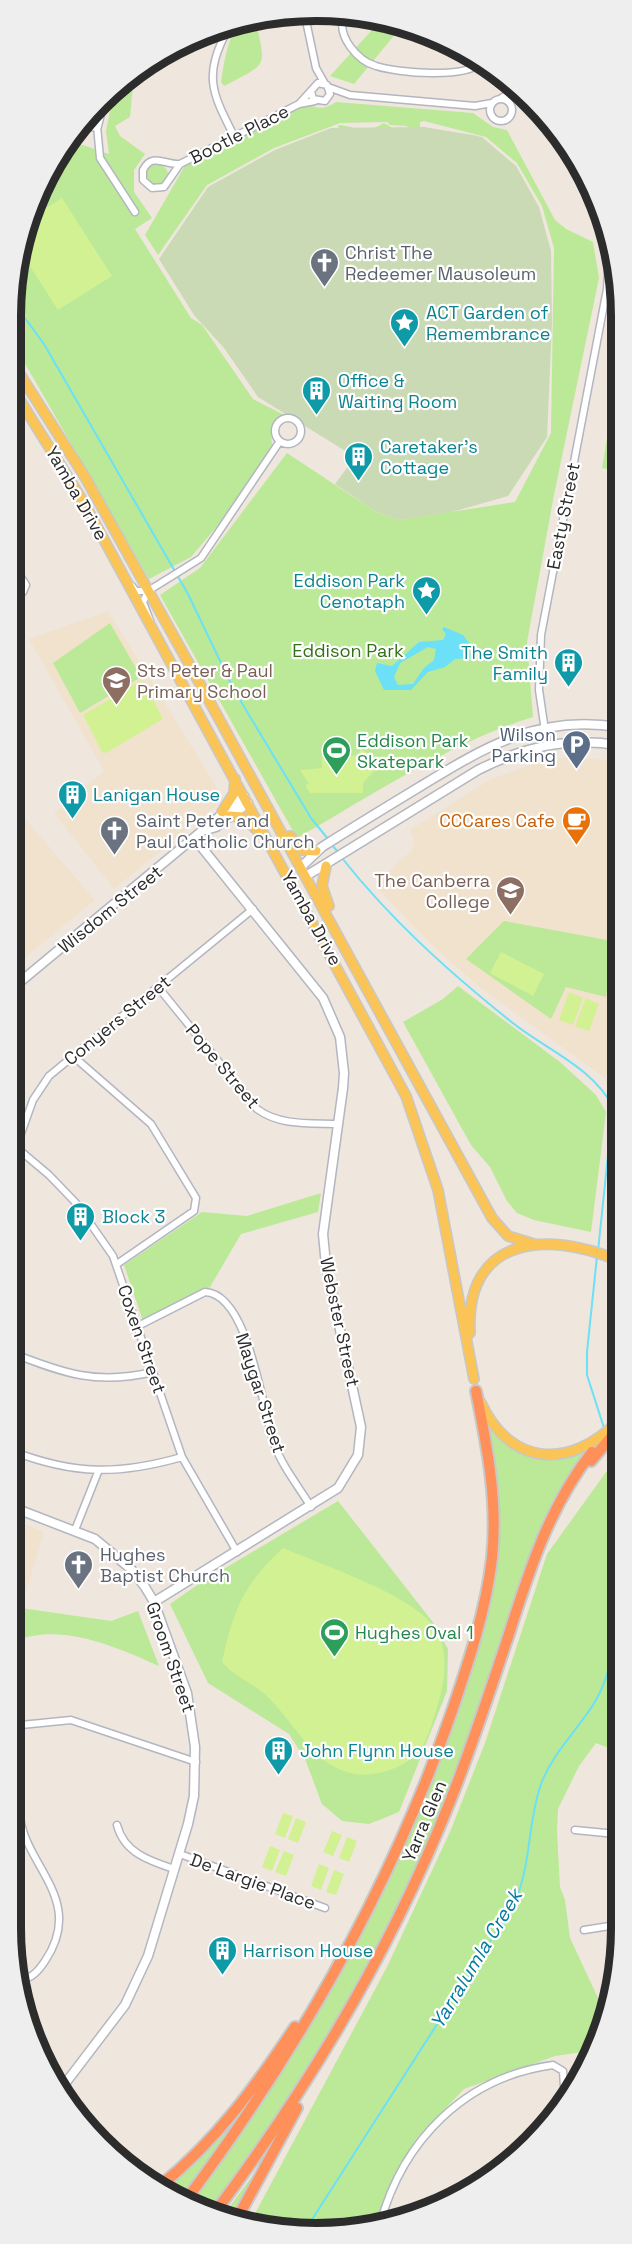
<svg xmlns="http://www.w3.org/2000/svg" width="632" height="2244" viewBox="0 0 632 2244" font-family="'Space Grotesk',sans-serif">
	<rect width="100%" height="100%" fill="#efe6de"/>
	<path fill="#f1e2cd" d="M108 611 224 799 114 889 54 813 104 771 29 639Z
		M573 757 618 761V961L606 1079 478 986 431 944 378 889 380 879 412 850 414 842 410 830 491 779 544 760Z
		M14 806 95 900 23 959 14 945Z
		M12 1519 44 1532 22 1606 12 1610Z"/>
	<path fill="#bbe997" d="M255 17C265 67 271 62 224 86L221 82C224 65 227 34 242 22 245 20 252 18 255 17Z
		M382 19 402 26 354 84 330 76Z
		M134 74 130 117 115 126 120 136 145 154 134 170V192L152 218 135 229 191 318 202 325 253 399 284 415 271 432 272 445 229 512 191 557 149 579 16 348V257L62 147 65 143 83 145 109 154 106 131 113 95Z
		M336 102 473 113 493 127 507 130 555 220 566 229 593 242 599 278 554 495 527 642 533 717C451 742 371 796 297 838L160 595 200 568 287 453 376 512 399 520 515 502 551 433 554 248 542 206 517 163 486 137 424 121 420 122V127L479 136 340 131 338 126 340 125C361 128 363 135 384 123L394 129 409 131 407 126 390 125 387 122 340 123 274 148 207 185 158 255 145 235 186 164 305 103C318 109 324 110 336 102Z
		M146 175a11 11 0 1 1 22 0a11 11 0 1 1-22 0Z
		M617 380 619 381V471L602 468Z
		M110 623 141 677 80 713 53 663Z
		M504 921 613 941 606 997 566 987 551 1019 466 959Z
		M458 986 560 1062 596 1095 606 1112 591 1232 534 1220 517 1213 507 1201 490 1167 471 1145 403 1022 443 999Z
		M321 1193 318 1212 241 1234 210 1287 143 1321 124 1265 202 1212 247 1216Z
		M486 1418 513 1445 565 1457 586 1452 555 1501 537 1538C505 1623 483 1712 449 1796 389 1944 306 2082 210 2210L188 2204 233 2144 299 2044 341 1972 388 1879 491 1592Z
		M617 1457 616 1751 596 1743 579 1766 558 1809 557 1831 560 1887 565 1900 570 1938 605 2013 589 2051 555 2056 464 2089 417 2138 390 2185 377 2225 296 2233 251 2221 387 1967 450 1832 485 1743 547 1554Z
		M338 1501 432 1621 448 1649 447 1691 399 1812 369 1824 342 1821 322 1804 305 1759 289 1734 208 1683 170 1604 200 1583Z
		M21 1608 111 1621 138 1611 159 1666C117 1647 57 1620 11 1643L12 1611Z
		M245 2106 179 2200 163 2188Z
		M262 2163 236 2217 224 2214Z"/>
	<path fill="#cadab4" d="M424 127 482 137 516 166 539 207 551 251 552 322 547 437 508 496 452 512 399 520 376 512 335 484 355 457 258 397 224 348 194 315 159 259 208 187 275 150 331 128Z"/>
	<path fill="#d2f192" d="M62 198 112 276 58 310 19 249 33 216Z
		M140 681 145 683 163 719 106 753 102 752 83 715Z
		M360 749 374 756 376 769 363 783V793H310L305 785 309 784 300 770 322 768V758L360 755Z
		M501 952 544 974 533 996 490 973Z
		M569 992 583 998 573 1025 559 1020Z
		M586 998 599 1004 589 1031 575 1026Z
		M283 1548C323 1565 395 1589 426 1618 455 1646 444 1687 433 1720 430 1730 425 1745 418 1753 404 1768 375 1777 355 1774 314 1767 296 1725 269 1698 255 1684 235 1677 222 1662 234 1609 243 1585 283 1548Z
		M283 1813 293 1816 285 1838 275 1834Z
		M296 1818 306 1822 298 1843 288 1839Z
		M332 1831 342 1835 333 1856 323 1852Z
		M347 1837 357 1841 349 1862 339 1858Z
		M270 1846 280 1850 272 1871 262 1867Z
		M284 1851 294 1855 286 1876 275 1872Z
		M319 1864 329 1868 321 1890 311 1886Z
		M334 1870 344 1874 336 1895 326 1892Z"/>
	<path fill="#6be0f7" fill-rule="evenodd" d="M444 627 463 635 469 643 470 653 476 658 455 659 445 667 428 672 411 690H384L375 671 377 663 392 666 419 642 443 640 446 634 442 629ZM428 647 436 649 434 660 424 668 413 684 398 685 394 677 400 663Z"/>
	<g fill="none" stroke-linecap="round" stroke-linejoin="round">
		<path stroke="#6be0f7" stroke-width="2" d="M16 306 44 344 188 594 234 690 311 818 328 839
			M331 844 339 853
			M342 858C391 920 448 971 509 1020 544 1049 592 1066 613 1107
			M598 1251 617 1069
			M597 1256 587 1352V1375L605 1431
			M610 1444 617 1469
			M304 2232 514 1904C532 1864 527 1824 541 1784 553 1752 579 1729 596 1700 620 1659 615 1608 616 1562"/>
		<defs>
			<path id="street" d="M305 16 316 68 325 84
				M344 16C336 36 358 61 376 66 398 73 466 79 482 62
				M229 27C203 75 211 91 234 136
				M328 87 350 95 475 106 492 103
				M500 99 515 89
				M490 110a11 11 0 1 1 22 0a11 11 0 1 1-22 0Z
				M299 104 318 83 327 85 330 94 325 101 313 99 311 91
				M97 126 100 158 135 212
				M180 164C165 165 152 152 143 170V180L152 188 164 187 180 164 299 104 315 101
				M608 240 606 253 614 261
				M608 289 618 272
				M275 431a13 13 0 1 1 26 0a13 13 0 1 1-26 0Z
				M132 586 136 591H148L201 558 280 441
				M148 591 143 602 150 621
				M15 597 23 592 26 585 15 568
				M547 744 539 690 541 635 607 289 609 257
				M158 987 257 1109C280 1126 310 1123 338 1124
				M73 1056 151 1124 196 1198 194 1211 117 1264
				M17 1148 49 1175 76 1203 113 1256 182 1457 237 1552
				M13 1156 33 1100 49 1076 253 909
				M138 1326 205 1292C249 1294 262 1409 274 1443 281 1465 299 1487 311 1507
				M12 1353C65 1374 97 1385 153 1372
				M12 1451C74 1475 119 1475 182 1457
				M75 1530 98 1472
				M17 1725C18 1757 15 1792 21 1823 31 1870 84 1903 45 1961 39 1970 32 1979 21 1979
				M11 1726 71 1720 196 1762
				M117 1825C124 1853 150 1861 174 1869
				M575 1830 616 1834
				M180 1854 325 1908
				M584 1930 616 1925
				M380 2224C403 2140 465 2077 553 2065L563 2071 565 2103"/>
			<path id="secondary" d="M81 127 97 126 102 106
				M206 830 216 827 248 803
				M301 867 322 847C355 826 388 806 421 786 485 747 539 714 618 727
				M306 876 478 770C523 747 567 737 618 745
				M14 987 244 796
				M12 1507 95 1539 132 1570 145 1587 154 1602 187 1693 195 1747 194 1796 188 1824 148 1956 125 2005 61 2089
				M154 1602 338 1488 358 1455 361 1427 326 1265 323 1234 343 1088 344 1073 340 1037 323 998 195 839"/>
			<path id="primary" d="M16 368 85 477 183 653 492 1218 508 1236 534 1244
				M16 394 84 503 406 1096 438 1190 474 1379
				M222 812 234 793 235 779
				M230 816 243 817 261 834
				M290 836 302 850 316 851
				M326 866 322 886 329 906
				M470 1333C465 1237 546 1230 617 1260
				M481 1403C510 1466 570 1470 617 1422"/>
			<path id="highway" d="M591 1461 617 1430
				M160 2186C216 2141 256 2086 295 2027
				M184 2203C296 2053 391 1888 452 1711 469 1661 486 1610 492 1558 498 1501 487 1446 476 1391
				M216 2211C311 2084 392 1948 451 1799 472 1746 490 1691 508 1637 529 1571 549 1507 592 1452
				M238 2217 297 2108"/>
		</defs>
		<use href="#street" stroke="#b2b6c1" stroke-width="9"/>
		<use href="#secondary" stroke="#b2b6c1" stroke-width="11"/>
		<use href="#primary" stroke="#c8c8c8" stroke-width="12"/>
		<use href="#highway" stroke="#c8c8c8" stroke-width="14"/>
		<use href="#street" stroke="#fff" stroke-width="6"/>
		<use href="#secondary" stroke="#fff" stroke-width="8"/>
		<use href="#primary" stroke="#fbc457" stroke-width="9"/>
		<use href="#highway" stroke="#ff9059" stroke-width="10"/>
	</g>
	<defs>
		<symbol id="church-pin" viewBox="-11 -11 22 30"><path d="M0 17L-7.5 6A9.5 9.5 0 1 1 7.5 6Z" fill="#6b7280" stroke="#fff"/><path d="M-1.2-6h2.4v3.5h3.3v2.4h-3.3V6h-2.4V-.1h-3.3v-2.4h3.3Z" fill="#fff"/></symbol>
		<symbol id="sight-pin" viewBox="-11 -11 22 30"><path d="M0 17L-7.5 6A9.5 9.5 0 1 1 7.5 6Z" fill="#0f9aa8" stroke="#fff"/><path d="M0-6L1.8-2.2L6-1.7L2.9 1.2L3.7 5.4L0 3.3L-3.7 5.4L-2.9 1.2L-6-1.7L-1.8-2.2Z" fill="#fff"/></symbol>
		<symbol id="building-pin" viewBox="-11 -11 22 30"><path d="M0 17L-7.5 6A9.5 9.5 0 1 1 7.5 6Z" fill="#0f9aa8" stroke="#fff"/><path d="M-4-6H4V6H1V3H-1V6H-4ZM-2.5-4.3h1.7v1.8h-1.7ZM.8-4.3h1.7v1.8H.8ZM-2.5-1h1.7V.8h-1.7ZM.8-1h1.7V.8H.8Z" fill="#fff"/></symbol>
		<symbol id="school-pin" viewBox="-11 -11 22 30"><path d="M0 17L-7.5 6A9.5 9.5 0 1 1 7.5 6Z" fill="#8d6e63" stroke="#fff"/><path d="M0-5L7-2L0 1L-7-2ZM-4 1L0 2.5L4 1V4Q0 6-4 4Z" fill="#fff"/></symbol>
		<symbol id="parking-pin" viewBox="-11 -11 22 30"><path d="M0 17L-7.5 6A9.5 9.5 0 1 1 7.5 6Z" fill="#5c6f8a" stroke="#fff"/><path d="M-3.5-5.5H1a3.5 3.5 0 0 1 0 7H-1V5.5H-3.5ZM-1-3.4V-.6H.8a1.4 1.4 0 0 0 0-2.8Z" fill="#fff"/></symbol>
		<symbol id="stadium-pin" viewBox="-11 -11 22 30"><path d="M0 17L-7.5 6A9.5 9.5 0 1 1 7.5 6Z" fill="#2e9e5b" stroke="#fff"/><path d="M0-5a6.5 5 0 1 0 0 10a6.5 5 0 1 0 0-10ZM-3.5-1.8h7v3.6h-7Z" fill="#fff"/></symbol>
		<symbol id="cafe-pin" viewBox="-11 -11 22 30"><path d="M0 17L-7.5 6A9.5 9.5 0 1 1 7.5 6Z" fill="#e8710a" stroke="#fff"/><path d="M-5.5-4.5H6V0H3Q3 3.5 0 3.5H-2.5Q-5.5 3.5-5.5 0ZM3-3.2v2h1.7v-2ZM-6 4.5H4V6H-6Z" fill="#fff"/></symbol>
	</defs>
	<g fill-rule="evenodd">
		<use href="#church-pin" x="308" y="246" width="33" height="45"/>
		<use href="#sight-pin" x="388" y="306" width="33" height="45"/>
		<use href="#building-pin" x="300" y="374" width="33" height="45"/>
		<use href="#building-pin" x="342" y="440" width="33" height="45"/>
		<use href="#sight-pin" x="410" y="574" width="33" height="45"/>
		<use href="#building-pin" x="552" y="646" width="33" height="45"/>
		<use href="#school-pin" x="100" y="664" width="33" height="45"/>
		<use href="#parking-pin" x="560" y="728" width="33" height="45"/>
		<use href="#stadium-pin" x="320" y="734" width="33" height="45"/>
		<use href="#building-pin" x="56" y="778" width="33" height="45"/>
		<use href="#cafe-pin" x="560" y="804" width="33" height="45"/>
		<use href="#church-pin" x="98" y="814" width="33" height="45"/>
		<use href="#school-pin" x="494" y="874" width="33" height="45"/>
		<use href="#building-pin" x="64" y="1200" width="33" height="45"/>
		<use href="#church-pin" x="62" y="1548" width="33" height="45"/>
		<use href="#stadium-pin" x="318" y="1616" width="33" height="45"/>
		<use href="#building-pin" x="262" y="1734" width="33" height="45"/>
		<use href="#building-pin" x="206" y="1934" width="33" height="45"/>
	</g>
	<g text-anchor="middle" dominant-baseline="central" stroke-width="4.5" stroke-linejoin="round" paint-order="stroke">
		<g font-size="18" fill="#2c2c2c" stroke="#fff">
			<text transform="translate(239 134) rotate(-27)">Bootle Place</text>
			<text transform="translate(77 493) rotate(60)">Yamba Drive</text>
			<text transform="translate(563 516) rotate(-79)">Easty Street</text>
			<text transform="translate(110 909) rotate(-39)">Wisdom Street</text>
			<text transform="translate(312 918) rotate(61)">Yamba Drive</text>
			<text transform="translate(117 1020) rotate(-39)">Conyers Street</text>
			<text transform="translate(223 1066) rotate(50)">Pope Street</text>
			<text transform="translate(340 1322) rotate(78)">Webster Street</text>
			<text transform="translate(142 1339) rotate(71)">Coxen Street</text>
			<text transform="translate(261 1393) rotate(72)">Maygar Street</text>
			<text transform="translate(171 1657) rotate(71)">Groom Street</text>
			<text transform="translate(424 1821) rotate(-67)">Yarra Glen</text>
			<text transform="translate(253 1881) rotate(20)">De Largie Place</text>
		</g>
		<g font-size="18" fill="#5b616d" stroke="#fff" text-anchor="start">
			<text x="345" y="252">Christ The<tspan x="345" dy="21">Redeemer Mausoleum</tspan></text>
			<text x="136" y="820">Saint Peter and<tspan x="136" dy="21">Paul Catholic Church</tspan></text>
			<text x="100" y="1554">Hughes<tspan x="100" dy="21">Baptist Church</tspan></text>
		</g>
		<g font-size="18" fill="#0d838f" stroke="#fff" text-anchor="start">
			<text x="426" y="312">ACT Garden of<tspan x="426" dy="21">Remembrance</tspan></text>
			<text x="338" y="380">Office &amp;<tspan x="338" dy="21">Waiting Room</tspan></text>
			<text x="380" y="446">Caretaker’s<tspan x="380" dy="21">Cottage</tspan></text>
			<text x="405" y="580" text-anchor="end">Eddison Park<tspan x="405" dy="21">Cenotaph</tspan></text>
			<text x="548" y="652" text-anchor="end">The Smith<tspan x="548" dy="21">Family</tspan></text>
			<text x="93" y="794">Lanigan House</text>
			<text x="102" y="1216">Block 3</text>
			<text x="300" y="1750">John Flynn House</text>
			<text x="243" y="1950">Harrison House</text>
		</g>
		<g font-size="18" fill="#317015" stroke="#fff">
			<text x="348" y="650">Eddison Park</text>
		</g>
		<g font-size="18" fill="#785e54" stroke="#fff" text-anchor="start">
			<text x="137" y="670">Sts Peter &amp; Paul<tspan x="137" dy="21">Primary School</tspan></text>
			<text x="490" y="880" text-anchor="end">The Canberra<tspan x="490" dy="21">College</tspan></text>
		</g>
		<g font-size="18" fill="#4e5e75" stroke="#fff" text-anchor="end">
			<text x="556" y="734">Wilson<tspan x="556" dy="21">Parking</tspan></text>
		</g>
		<g font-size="18" fill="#27864d" stroke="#fff" text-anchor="start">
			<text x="357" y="740">Eddison Park<tspan x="357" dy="21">Skatepark</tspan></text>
			<text x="355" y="1632">Hughes Oval 1</text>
		</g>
		<g font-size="18" fill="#c56008" stroke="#fff" text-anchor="end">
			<text x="555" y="820">CCCares Cafe</text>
		</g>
		<g font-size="20" font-style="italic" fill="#057ba1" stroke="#fff">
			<text transform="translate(476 1959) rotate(-59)">Yarralumla Creek</text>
		</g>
	</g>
	<path d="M0 0H632V2244H0ZM316 21H316A295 295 0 0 1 611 316V1928A295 295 0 0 1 316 2223H316A295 295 0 0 1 21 1928V316A295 295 0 0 1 316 21Z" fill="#eee" fill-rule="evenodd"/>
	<path fill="none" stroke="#2c2c2c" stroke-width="8" d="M316 21H316A295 295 0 0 1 611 316V1928A295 295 0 0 1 316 2223H316A295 295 0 0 1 21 1928V316A295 295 0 0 1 316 21Z"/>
</svg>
